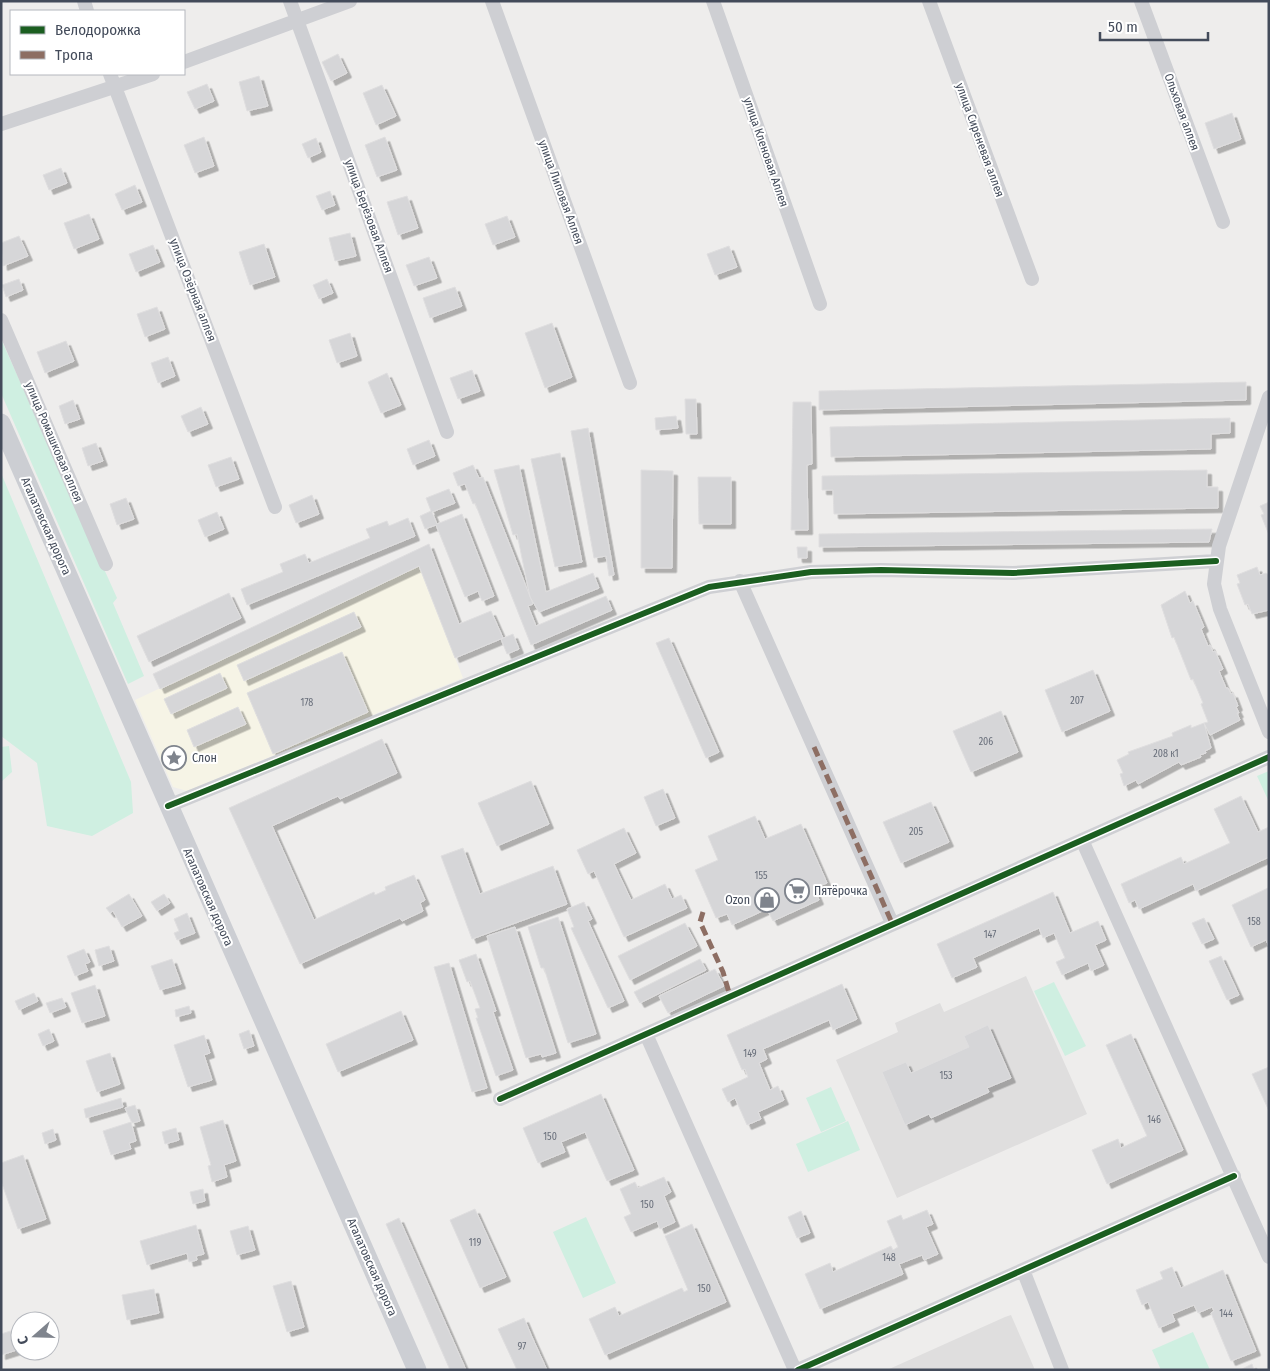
<svg xmlns="http://www.w3.org/2000/svg" width="1270" height="1371" viewBox="0 0 1270 1371" font-family="'Fira Sans Condensed',sans-serif">
	<defs>
		<filter id="shadow"><feDropShadow dx="4.5" dy="4.5" stdDeviation="0" flood-color="#0004"/></filter>
	</defs>
	<rect width="100%" height="100%" fill="#eeedec"/>
	<path fill="#f6f4e6" d="M419 566 463 678 187 791 173 787 135 700Z"/>
	<path fill="#dfdede" d="M1026 976 1087 1114 897 1198 836 1060 898 1032 895 1023 940 1003 944 1012Z
		M1011 1315 1035 1370H887L1005 1317Z"/>
	<path fill="#cfefe1" d="M1 339 117 598 113 603 144 676 128 684 1 393Z
		M1 473 131 782 133 813 92 836 47 826 37 763 1 736Z
		M9 746 12 772 1 782V747Z
		M1269 771V802L1257 776Z
		M1054 982 1086 1046 1065 1056 1034 991Z
		M831 1087 846 1121 821 1132 806 1098Z
		M848 1121 860 1150 808 1172 796 1144Z
		M586 1217 616 1283 583 1298 553 1232Z
		M1193 1332 1210 1370H1161L1152 1350Z"/>
	<path fill="#d6d6d8" stroke="#dfdedf" filter="url(#shadow)" d="M338 54 347 73 331 81 322 62Z
		M259 76 268 106 247 111 239 82Z
		M207 84 214 101 195 109 187 92Z
		M382 85 396 116 376 125 363 93Z
		M1232 113 1241 139 1214 149 1205 123Z
		M204 137 214 166 195 173 184 145Z
		M385 137 397 170 377 177 365 145Z
		M316 138 321 152 308 158 302 144Z
		M61 168 67 183 49 190 43 175Z
		M135 185 142 202 122 210 115 194Z
		M330 191 335 205 322 210 316 196Z
		M407 196 418 228 398 235 387 202Z
		M89 214 99 239 74 249 64 223Z
		M507 216 515 237 493 245 485 224Z
		M350 233 356 256 335 261 329 238Z
		M19 236 28 256 3 266 1 243Z
		M264 244 275 277 250 285 239 252Z
		M153 245 160 262 136 272 129 254Z
		M729 246 737 267 715 275 707 254Z
		M429 257 437 278 414 286 406 265Z
		M19 279 23 290 6 297 2 285Z
		M327 279 333 293 319 299 313 285Z
		M455 287 462 306 430 318 423 298Z
		M157 307 165 329 145 337 137 314Z
		M552 323 572 377 545 388 525 333Z
		M350 333 357 356 337 363 329 340Z
		M66 341 74 361 45 373 37 352Z
		M168 357 175 376 158 383 151 363Z
		M472 370 480 391 458 399 450 378Z
		M387 373 401 405 381 413 368 382Z
		M1246 382V400L819 410V391Z
		M685 399H696L697 434H686Z
		M73 400 80 419 65 424 59 406Z
		M793 402H811L812 464 807 465 808 530H791Z
		M201 407 208 424 188 432 181 416Z
		M676 416 678 428 656 430 655 418Z
		M1230 418V433L1211 434V449L831 457 830 427Z
		M588 428 614 575 609 576 606 556 594 558 571 431Z
		M429 440 435 456 413 465 407 449Z
		M96 443 103 461 88 466 82 448Z
		M560 453 582 562 555 567 531 459Z
		M231 457 239 479 216 487 208 465Z
		M473 465 479 478 483 477 533 604 528 606 536 626 606 596 612 610 531 645 475 503 473 504 465 484 458 486 453 473Z
		M519 465 546 592 593 573 599 588 539 612 530 597 517 534 513 535 494 470Z
		M641 470 673 471 672 568H641Z
		M1207 470V487H1218V508L834 514 833 490H822V476Z
		M698 477H731V524H699Z
		M449 489 455 503 432 512 437 524 462 514 494 596 482 601 478 591 465 597 436 525 425 529 420 516 431 511 426 498Z
		M312 495 319 514 296 523 289 505Z
		M126 498 134 519 117 525 110 504Z
		M1269 502V535L1261 515 1264 514 1260 506Z
		M217 512 224 529 205 537 198 520Z
		M408 518 415 536 247 605 241 589 283 572 280 564 305 554 309 563 370 538 366 529 387 521 389 526Z
		M1212 529 1209 542 819 547V534Z
		M429 544 459 624 491 611 503 638 455 658 419 566 160 689 153 674Z
		M797 547H807V558H798Z
		M1257 567 1260 575 1266 573 1269 575V610L1252 614 1248 604 1245 605 1237 584 1240 583 1237 575Z
		M1185 591 1190 603 1193 601 1204 627 1201 629 1208 646 1210 645 1213 652 1215 651 1223 669 1219 671 1226 688H1228L1231 694 1233 693 1238 706 1236 707 1239 713H1237L1240 720 1210 735 1204 723 1208 722 1201 704 1203 703 1193 679 1191 680 1174 637 1172 638 1161 605Z
		M229 593 241 618 149 662 137 636Z
		M354 612 361 627 244 681 237 665Z
		M513 634 519 649 507 654 501 639Z
		M669 638 719 752 706 758 656 643Z
		M342 652 368 712 273 754 247 693Z
		M1093 670 1110 711 1062 732 1045 690Z
		M220 673 227 688 171 714 164 699Z
		M238 707 246 724 194 747 187 730Z
		M1001 711 1018 752 971 772 953 731Z
		M1204 723 1211 748 1205 751 1206 753 1200 755 1201 757 1181 765 1179 762 1138 784 1136 780 1124 786 1120 774 1123 773 1117 760 1129 754 1128 752 1173 736 1172 733 1191 725V728Z
		M382 739 397 773 340 799 338 796 272 826 314 920 374 892 375 895 386 890 385 887 414 875 425 900 420 903 423 911 402 921 400 918 300 964 229 808Z
		M531 781 549 824 497 846 478 803Z
		M663 789 675 818 656 826 644 797Z
		M1241 796 1258 832 1269 827V857L1196 891 1193 884 1139 909 1135 900 1129 903 1121 884 1181 857 1184 864 1230 843 1214 809Z
		M931 802 949 842 901 863 883 822Z
		M755 816 765 839 801 824 827 883 814 888 819 900 773 921 767 909 732 925 727 914 716 918 695 870 718 860 708 836Z
		M624 828 636 853 614 864 631 900 665 884 672 899 681 895 687 908 624 937 594 871 588 874 577 850Z
		M463 848 480 894 553 866 567 904 472 939 441 856Z
		M1268 888 1269 947 1266 940 1251 947 1232 905Z
		M1053 892 1070 933 1098 921 1106 940 1095 945 1104 965 1091 971 1088 963 1062 975 1056 962 1065 958 1054 933 1043 938 1039 928 973 958 977 967 952 978 937 944Z
		M129 894 142 916 122 927 113 911 110 913 106 908Z
		M164 894 170 903 157 911 151 902Z
		M584 902 592 919 588 921 624 1001 608 1008 571 928 574 927 567 909Z
		M187 913 195 933 177 940 174 933 179 931 174 919Z
		M558 917 596 1034 568 1043 544 968H541L528 927Z
		M1204 918 1214 939 1202 944 1192 923Z
		M685 923 697 946 630 980 618 956Z
		M515 927 556 1053 542 1057 541 1054 526 1058 487 936Z
		M109 946 114 961 99 966 95 950Z
		M84 949 90 962 85 964 88 971 75 976 67 956Z
		M476 954 496 1011 493 1012 513 1070 496 1076 476 1018H478L475 1009 480 1008 470 981 467 982 459 960Z
		M1221 956 1239 995 1227 1000 1209 961Z
		M172 959 181 984 160 990 151 966Z
		M700 959 706 970 640 1003 634 992Z
		M449 963 487 1088 472 1092 434 967Z
		M715 969 724 986 668 1013 659 996Z
		M842 984 857 1019 833 1030 829 1020 763 1049 767 1059 759 1063 770 1090 778 1086 784 1100 758 1112 761 1119 747 1125 735 1098 728 1102 722 1089 748 1077 745 1069 742 1070 727 1035Z
		M95 985 105 1016 82 1023 71 993Z
		M34 993 38 1001 19 1010 15 1001Z
		M62 998 66 1007 50 1013 46 1003Z
		M189 1006 191 1013 176 1017 175 1010Z
		M401 1011 413 1040 338 1072 326 1044Z
		M988 1025 1011 1078 987 1088 989 1092 931 1118 929 1114 905 1125 882 1072 906 1062 911 1073 969 1047 964 1036Z
		M49 1029 54 1041 43 1046 38 1034Z
		M249 1030 254 1046 244 1049 239 1034Z
		M1131 1034 1183 1150 1107 1184 1092 1150 1118 1139 1121 1148 1147 1136 1106 1045Z
		M204 1035 210 1053 204 1055 212 1080 188 1087 174 1045Z
		M110 1053 120 1084 97 1092 86 1061Z
		M1269 1067V1111L1252 1074Z
		M601 1094 634 1170 607 1181 585 1132 561 1142 565 1152 538 1163 523 1128Z
		M121 1098 123 1107 86 1118 84 1109Z
		M135 1105 140 1121 132 1123 125 1108Z
		M223 1120 236 1161 224 1165 227 1177 212 1182 208 1166 211 1165 200 1127Z
		M131 1122 136 1141 129 1143 131 1149 111 1155 103 1131Z
		M176 1128 179 1140 165 1144 162 1132Z
		M53 1129 56 1140 45 1144 42 1133Z
		M23 1155 46 1219 18 1229 1 1181V1163Z
		M664 1177 671 1192 664 1196 675 1222 660 1229 657 1221 631 1232 624 1217 631 1214 620 1189 635 1182 638 1188Z
		M203 1189 205 1201 193 1204 190 1192Z
		M475 1209 506 1277 480 1288 450 1220Z
		M927 1210 933 1224 926 1227 938 1254 924 1260 922 1255 899 1264 903 1274 820 1309 805 1274 830 1263 833 1272 891 1246 893 1250 898 1247 887 1221 901 1215 903 1220Z
		M801 1211 810 1233 797 1238 788 1217Z
		M399 1218 466 1370H450L386 1224Z
		M692 1224 726 1302 605 1355 589 1319 615 1307 619 1316 682 1288 684 1292 688 1290 665 1236Z
		M196 1225 204 1254 196 1256 197 1260 189 1262 187 1253 147 1265 140 1241Z
		M248 1226 255 1250 237 1255 230 1231Z
		M1172 1267 1181 1288 1223 1270 1256 1351 1231 1361 1211 1313 1214 1311 1212 1307 1198 1313 1194 1305 1172 1314 1175 1321 1159 1328 1148 1302 1142 1305 1136 1290 1163 1279 1160 1272Z
		M291 1281 304 1327 287 1332 273 1286Z
		M154 1289 159 1313 127 1320 122 1295Z
		M524 1318 532 1337 547 1370H517L498 1329Z
		M20 1328V1349L1 1355V1334Z
		M1252 1364 1254 1370H1240Z"/>
	<g fill="none" stroke-linecap="round" stroke-linejoin="round">
		<path stroke="#cecfd3" stroke-width="14" d="M84 1 87 11
			M290 1 447 432
			M492 1 630 383
			M713 1 820 304
			M929 1 1032 279
			M1141 1 1223 222
			M184 62 350 1
			M110 74 275 507
			M1 124 153 74
			M1 320 106 564
			M1269 397 1219 546 1214 584 1220 609 1269 732
			M740 581 892 923
			M168 806 709 587 811 572 881 570 1013 573 1216 561
			M1082 840 1269 1257
			M646 1034 795 1370
			M500 1099 1269 757
			M1023 1270 1062 1370
			M798 1370 1234 1176"/>
		<path stroke="#ccced3" stroke-width="19" d="M1 423 417 1370"/>
		<path stroke="#8d6e63" stroke-width="5" stroke-dasharray="10 5" stroke-linecap="butt" d="M814 747 892 923
			M703 912 700 922 723 972 730 996"/>
		<defs>
			<path id="cycleway" d="M168 806 709 587 811 572 881 570 1013 573 1216 561
				M500 1099 1269 757
				M798 1370 1234 1176"/>
		</defs>
		<use href="#cycleway" stroke="#fff" stroke-width="9"/>
		<use href="#cycleway" stroke="#1b5e20" stroke-width="6"/>
	</g>
	<defs>
		<symbol id="sight-ring" viewBox="-11 -11 22 22"><circle r="9.5" fill="#fff" stroke="#7f848d" stroke-width="1.5"/><path d="M0-6L1.8-2.2L6-1.7L2.9 1.2L3.7 5.4L0 3.3L-3.7 5.4L-2.9 1.2L-6-1.7L-1.8-2.2Z" fill="#7f848d"/></symbol>
		<symbol id="supermarket-ring" viewBox="-11 -11 22 22"><circle r="9.5" fill="#fff" stroke="#7f848d" stroke-width="1.5"/><path d="M-6-5.5h2.5l.6 2H6L4.5 2H-2.5L-4.4-4H-6ZM-1.5 3.2a1.3 1.3 0 1 0 .1 0ZM3 3.2a1.3 1.3 0 1 0 .1 0Z" fill="#7f848d"/></symbol>
		<symbol id="shop-ring" viewBox="-11 -11 22 22"><circle r="9.5" fill="#fff" stroke="#7f848d" stroke-width="1.5"/><path d="M-5-2.5h2.3a2.7 3.5 0 0 1 5.4 0H5L5.5 6h-11ZM-1.5-2.5h3a1.5 2.3 0 0 0-3 0Z" fill="#7f848d"/></symbol>
	</defs>
	<g fill-rule="evenodd">
		<use href="#sight-ring" x="160" y="744" width="28" height="28"/>
		<use href="#supermarket-ring" x="783" y="877" width="28" height="28"/>
		<use href="#shop-ring" x="753" y="886" width="28" height="28"/>
	</g>
	<g text-anchor="middle" dominant-baseline="central" stroke-width="4" stroke-linejoin="round" paint-order="stroke">
		<g font-size="10" fill="#696f7b">
			<text x="1077" y="701">207</text>
			<text x="307" y="703">178</text>
			<text x="986" y="742">206</text>
			<text x="1166" y="754">208 к1</text>
			<text x="916" y="832">205</text>
			<text x="761" y="876">155</text>
			<text x="1254" y="922">158</text>
			<text x="990" y="935">147</text>
			<text x="750" y="1054">149</text>
			<text x="946" y="1076">153</text>
			<text x="1154" y="1120">146</text>
			<text x="550" y="1137">150</text>
			<text x="647" y="1205">150</text>
			<text x="475" y="1243">119</text>
			<text x="889" y="1258">148</text>
			<text x="704" y="1289">150</text>
			<text x="1226" y="1314">144</text>
			<text x="522" y="1347">97</text>
		</g>
		<g font-size="12" fill="#434b5a" stroke="#fff">
			<text transform="translate(1182 112) rotate(70)">Ольховая аллея</text>
			<text transform="translate(980 140) rotate(70)">улица Сиреневая аллея</text>
			<text transform="translate(766 152) rotate(71)">улица Кленовая Аллея</text>
			<text transform="translate(561 192) rotate(70)">улица Липовая Аллея</text>
			<text transform="translate(369 216) rotate(70)">улица Берёзовая Аллея</text>
			<text transform="translate(193 290) rotate(69)">улица Озёрная аллея</text>
			<text transform="translate(54 442) rotate(67)">улица Ромашковая аллея</text>
			<text transform="translate(46 526) rotate(66)">Агалатовская дорога</text>
			<text transform="translate(208 897) rotate(66)">Агалатовская дорога</text>
			<text transform="translate(372 1267) rotate(66)">Агалатовская дорога</text>
		</g>
		<g font-size="12" fill="#434b5a" stroke="#fff" text-anchor="start">
			<text x="192" y="758">Слон</text>
			<text x="814" y="891">Пятёрочка</text>
			<text x="750" y="900" text-anchor="end">Ozon</text>
		</g>
	</g>
	<rect width="1270" height="1371" fill="none" stroke="#434b5a" stroke-width="5"/>
	<rect x="10" y="10" width="175" height="65" fill="#ffffff" stroke="#b4b7bd"/>
	<rect x="20" y="26" width="25" height="8" fill="#1b5e20" stroke="#b4b7bd"/>
	<text x="55" y="35" font-size="15" fill="#434b5a">Велодорожка</text>
	<rect x="20" y="51" width="25" height="8" fill="#8d6e63" stroke="#b4b7bd"/>
	<text x="55" y="60" font-size="15" fill="#434b5a">Тропа</text>
	<g transform="translate(35 1336) rotate(250)"><circle r="24" fill="#ffffff" stroke="#b4b7bd"/>
	<path d="M0-4L9 19L0 12L-9 19Z" fill="#7f848d"/>
	<text y="-8" font-size="14" font-weight="bold" text-anchor="middle" fill="#434b5a">С</text>
	</g>
	<path d="M1100 32v8h108v-8" fill="none" stroke="#434b5a" stroke-width="2.5"/>
	<text x="1108" y="32" font-size="15" fill="#434b5a" stroke="#ffffff" stroke-width="4" paint-order="stroke">50 m</text>
</svg>
